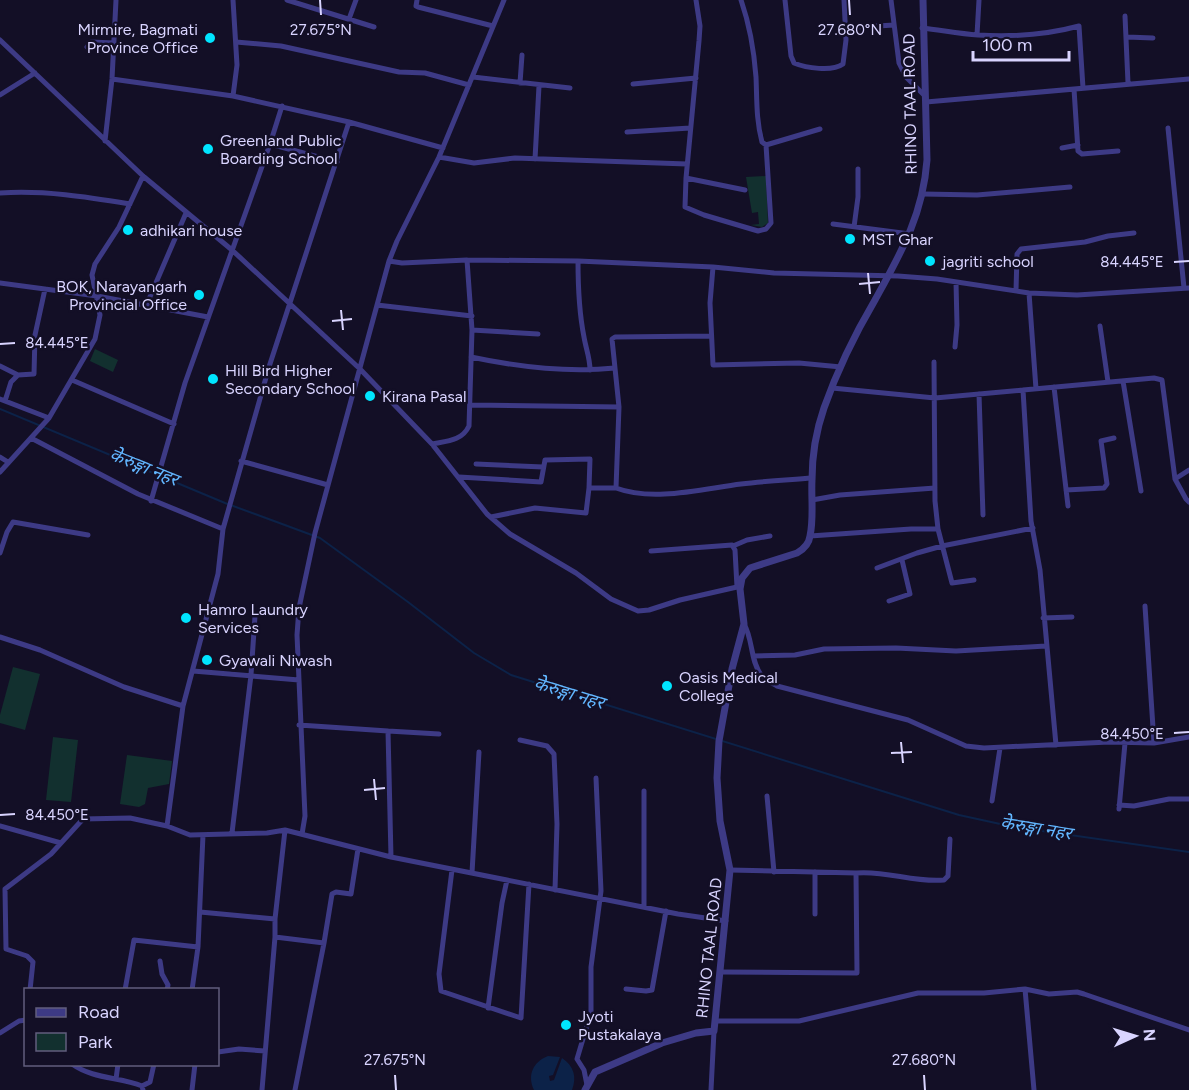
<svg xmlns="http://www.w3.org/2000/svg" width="1189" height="1090" viewBox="0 0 1189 1090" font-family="Figtree,'Noto Sans Devanagari',sans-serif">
	<rect width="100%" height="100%" fill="#130f26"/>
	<path fill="#12302f" d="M766 176 768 223 762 227 751 225 759 224 758 212 752 213 746 177Z
		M95 349 118 360 113 372 90 361Z
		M13 667 40 674 25 730 0 723V715Z
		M53 737 78 740 71 802 46 800Z
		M127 755 172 761 169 784 148 788 145 804 139 807 120 804Z"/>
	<path fill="#0c2248" d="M548 1056 560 1057 553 1075 549 1076 550 1081 554 1080 562 1058C574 1066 577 1077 572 1090H534C527 1075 533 1062 548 1056Z"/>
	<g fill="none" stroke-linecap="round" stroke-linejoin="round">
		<path stroke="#0c2248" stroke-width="2" d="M0 409 225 503 320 538 408 602 474 653 511 675 959 815 1014 827 1189 852"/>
		<path stroke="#3d3a85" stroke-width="5" d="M287 0 374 27
			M417 0 416 6 418 7 493 26
			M696 0 700 26 699 41 686 178 685 207 704 215 758 231 766 229 771 223 766 145 762 142C756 120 757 99 756 77 754 50 750 26 741 0
			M785 0 791 56 794 63C806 68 832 72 843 64L846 40 844 0
			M891 0 899 63 906 77 925 96
			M1125 16 1128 83
			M349 19 356 0
			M845 28 894 25
			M922 28C941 30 959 34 978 35 1012 37 1046 35 1079 26L1083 88
			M977 35 979 0
			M1127 37 1153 38
			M0 40 143 176 232 250 360 369 432 444 487 514 510 534 576 573 611 599 638 611 649 610 680 600 737 587 740 589
			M236 42 281 46 399 72 425 73 469 85
			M87 47 91 42 114 43
			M473 77 570 88
			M112 79 233 96 349 122 443 148
			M520 83 522 55
			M633 84 696 78
			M1074 89 1078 151 1082 154 1118 151
			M0 95 35 73
			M233 96 237 65 233 0
			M926 102 1189 79
			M1168 128 1184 288
			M627 132 690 128
			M105 141 112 79 116 0
			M270 144 337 162
			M766 145 820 129
			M1062 148 1078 145
			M439 157 474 163 515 158 687 164
			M535 159 539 86
			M686 178 745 190
			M0 193C44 190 87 197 130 204
			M923 194 977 195 1070 187
			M833 224 910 234
			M854 227 858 197V169
			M467 260 578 261 713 267 774 273 898 276 937 279 1029 293 1077 295 1189 288
			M389 261 402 263 467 260 472 330 469 426C462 441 447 441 432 444
			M578 261C578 287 579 312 584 337 586 349 590 358 590 370
			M713 267 710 303 713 365 799 363 841 367
			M0 283 97 296 208 317
			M1016 291 1017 254 1021 249 1085 242 1108 236 1134 233
			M1029 293 1036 389
			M377 305 472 316
			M146 306 186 213
			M1100 326 1108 382
			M472 330 538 334
			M711 336 615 337 612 339 619 407 616 488C653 502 702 489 741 484 765 481 788 480 812 478
			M955 347 957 325 956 282
			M471 357C518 367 567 373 615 368
			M934 362 935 501 938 529 952 583 974 580
			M0 366 18 375 34 374 35 335 45 289
			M72 380 174 424
			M1123 381 1141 491
			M1054 387 1068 506
			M832 388 935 398 1023 390 1031 521 1040 570 1056 745
			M1023 390 1154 378 1162 380 1175 479 1186 499 1189 502
			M979 394 983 515
			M0 399 49 418
			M5 401 11 382 18 375
			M471 405 619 407
			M31 438 138 494 223 529
			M0 457 8 462
			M241 461 328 485
			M476 464 543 467
			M0 472 49 418 95 339 100 315 92 275 95 264 119 227 143 176
			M459 477 541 482 545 460 590 459 589 488
			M1175 479 1189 470
			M1066 490 1104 488 1107 484 1101 441 1114 438
			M812 500 840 495 935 488
			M151 501 185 383 270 144 282 106
			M491 517 535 508 586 513 589 488H616
			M810 536 911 529H938
			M733 546 747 540 770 536
			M651 551 732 545 735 550 737 587
			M0 553 7 532 13 522 88 535
			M877 568 917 553 942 546 1033 528
			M889 601 910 594 902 560
			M1145 606 1154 743
			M1043 618 1072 617
			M744 624C753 639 750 660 761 675 764 679 772 683 777 686L908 720 966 746 984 748 1109 742 1154 743 1189 737
			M0 637 40 650 124 687 183 706
			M753 656 795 655 824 649 896 648 956 651 1046 646
			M193 671 299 680
			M299 725 388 731 391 857
			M388 731 439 734
			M520 740 547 746 554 754 557 824 555 890
			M644 791V907
			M767 796 774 872
			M992 801 1000 748
			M1119 805 1134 806 1169 799H1189
			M1119 809 1125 743
			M0 826 61 843 83 819 130 818 167 826 190 835 267 833 285 830 391 857 678 914 726 921
			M167 826 183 706 218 574 223 529 269 367 349 122
			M285 830 275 919V937L324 943
			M232 833 251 675 255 616
			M302 834 305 816 297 635 299 608 315 533 389 261 397 241 439 157 504 0
			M452 870 439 974 441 991 521 1018 529 884
			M815 872V914
			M472 873 479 752
			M856 873C886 870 914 883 944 880L948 876 950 839
			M200 912 275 919
			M160 961 162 974 168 985 167 990
			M721 972 857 973 856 873 730 870
			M626 989 646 991 652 990 666 911
			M1025 989 1034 1090
			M30 990 33 962 27 956 6 949 5 889 51 854 61 843
			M125 990 134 940 198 947
			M192 990 198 947 203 835
			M488 1008 502 903 507 880
			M715 1021H799L918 993H984L1025 989 1049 994 1077 992 1084 994 1189 1030
			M0 1033 19 1021 26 1020
			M218 1052 239 1049 265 1051
			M72 1064C93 1079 119 1077 142 1086L143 1090
			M116 1079 118 1064
			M587 1085 584 1070 577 1059 591 1012V967L601 891 596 778
			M142 1086 150 1082 154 1064
			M192 1090 195 1064
			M262 1090 275 937
			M295 1090 324 943 332 894 336 892 351 894 358 849
			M711 1090 714 1031"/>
		<path stroke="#3d3a85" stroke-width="7" d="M585 1090 595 1072 662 1043 696 1033 714 1031 730 870 720 821 717 778 719 741 732 669 744 624 740 589 742 578 750 568 797 553C804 549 809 544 810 536 814 518 811 498 812 480 812 456 816 431 824 408 837 371 855 334 875 300 901 253 923 215 927 160L923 0"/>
	</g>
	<path fill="none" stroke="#d9d4ff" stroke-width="2" d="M320 0 321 15M849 0 850 15M1174 262 1189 261M868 273 870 294M859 284 880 282M341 310 343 330M332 321 352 319M0 344 15 343M1174 733 1189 732M901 742 903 763M891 753 912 752M374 779 376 800M364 790 385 788M0 815 15 814M395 1075 396 1090M924 1075 925 1090"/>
	<g fill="#00e5ff" stroke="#130f26" stroke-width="2">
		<circle cx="210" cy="38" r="6"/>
		<circle cx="208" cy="149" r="6"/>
		<circle cx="128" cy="230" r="6"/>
		<circle cx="850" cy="239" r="6"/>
		<circle cx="930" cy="261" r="6"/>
		<circle cx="199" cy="295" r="6"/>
		<circle cx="213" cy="379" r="6"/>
		<circle cx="370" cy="396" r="6"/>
		<circle cx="186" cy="618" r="6"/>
		<circle cx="207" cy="660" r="6"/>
		<circle cx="667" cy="686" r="6"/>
		<circle cx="566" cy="1025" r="6"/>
	</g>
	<g text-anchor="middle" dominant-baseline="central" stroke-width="5" stroke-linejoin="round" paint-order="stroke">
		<g font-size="16" fill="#d9d4ff" stroke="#130f26" text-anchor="start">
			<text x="198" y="29" text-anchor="end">Mirmire, Bagmati<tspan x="198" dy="18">Province Office</tspan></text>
			<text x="220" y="140">Greenland Public<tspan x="220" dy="18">Boarding School</tspan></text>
			<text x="140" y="230">adhikari house</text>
			<text x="862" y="239">MST Ghar</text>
			<text x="942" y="261">jagriti school</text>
			<text x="187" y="286" text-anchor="end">BOK, Narayangarh<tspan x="187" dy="18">Provincial Office</tspan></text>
			<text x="225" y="370">Hill Bird Higher<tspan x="225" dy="18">Secondary School</tspan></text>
			<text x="382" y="396">Kirana Pasal</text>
			<text x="198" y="609">Hamro Laundry<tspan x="198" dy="18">Services</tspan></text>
			<text x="219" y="660">Gyawali Niwash</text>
			<text x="679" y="677">Oasis Medical<tspan x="679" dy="18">College</tspan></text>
			<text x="578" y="1016">Jyoti<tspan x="578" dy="18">Pustakalaya</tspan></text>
		</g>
		<g font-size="16" fill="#d9d4ff" stroke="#130f26">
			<text transform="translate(910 104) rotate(-91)">RHINO TAAL ROAD</text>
			<text transform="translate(709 948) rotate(-84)">RHINO TAAL ROAD</text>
		</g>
		<g font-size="18" font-style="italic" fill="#62b6ff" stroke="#130f26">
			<text transform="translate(144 467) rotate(22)">केेरुङ्गा नहर</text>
			<text transform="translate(569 693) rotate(17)">केेरुङ्गा नहर</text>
			<text transform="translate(1036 828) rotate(9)">केेरुङ्गा नहर</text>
		</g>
	</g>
	<g font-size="15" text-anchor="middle" fill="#d9d4ff" stroke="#130f26" stroke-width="5" stroke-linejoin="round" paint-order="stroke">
		<text x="321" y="35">27.675°N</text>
		<text x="850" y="35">27.680°N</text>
		<text x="1132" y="267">84.445°E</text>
		<text x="57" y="348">84.445°E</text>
		<text x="1132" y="739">84.450°E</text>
		<text x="57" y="820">84.450°E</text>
		<text x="395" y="1065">27.675°N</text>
		<text x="924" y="1065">27.680°N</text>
	</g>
	<rect x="24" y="988" width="195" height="78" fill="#130f26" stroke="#625e7d" stroke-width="1.5"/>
	<rect x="36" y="1008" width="30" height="9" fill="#3d3a85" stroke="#625e7d" stroke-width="1.5"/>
	<text x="78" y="1018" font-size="18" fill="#d9d4ff">Road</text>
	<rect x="36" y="1033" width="30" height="18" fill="#12302f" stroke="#625e7d" stroke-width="1.5"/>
	<text x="78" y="1048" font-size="18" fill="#d9d4ff">Park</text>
	<g transform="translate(1135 1036) rotate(86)" stroke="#130f26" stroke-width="4.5" paint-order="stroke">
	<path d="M0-4.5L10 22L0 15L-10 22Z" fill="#d9d4ff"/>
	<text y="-9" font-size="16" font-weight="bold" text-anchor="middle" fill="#d9d4ff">N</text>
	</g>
	<path d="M973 51v9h96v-9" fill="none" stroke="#d9d4ff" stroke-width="3"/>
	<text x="982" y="51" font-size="18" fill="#d9d4ff" stroke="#130f26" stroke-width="4.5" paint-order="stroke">100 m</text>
</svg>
